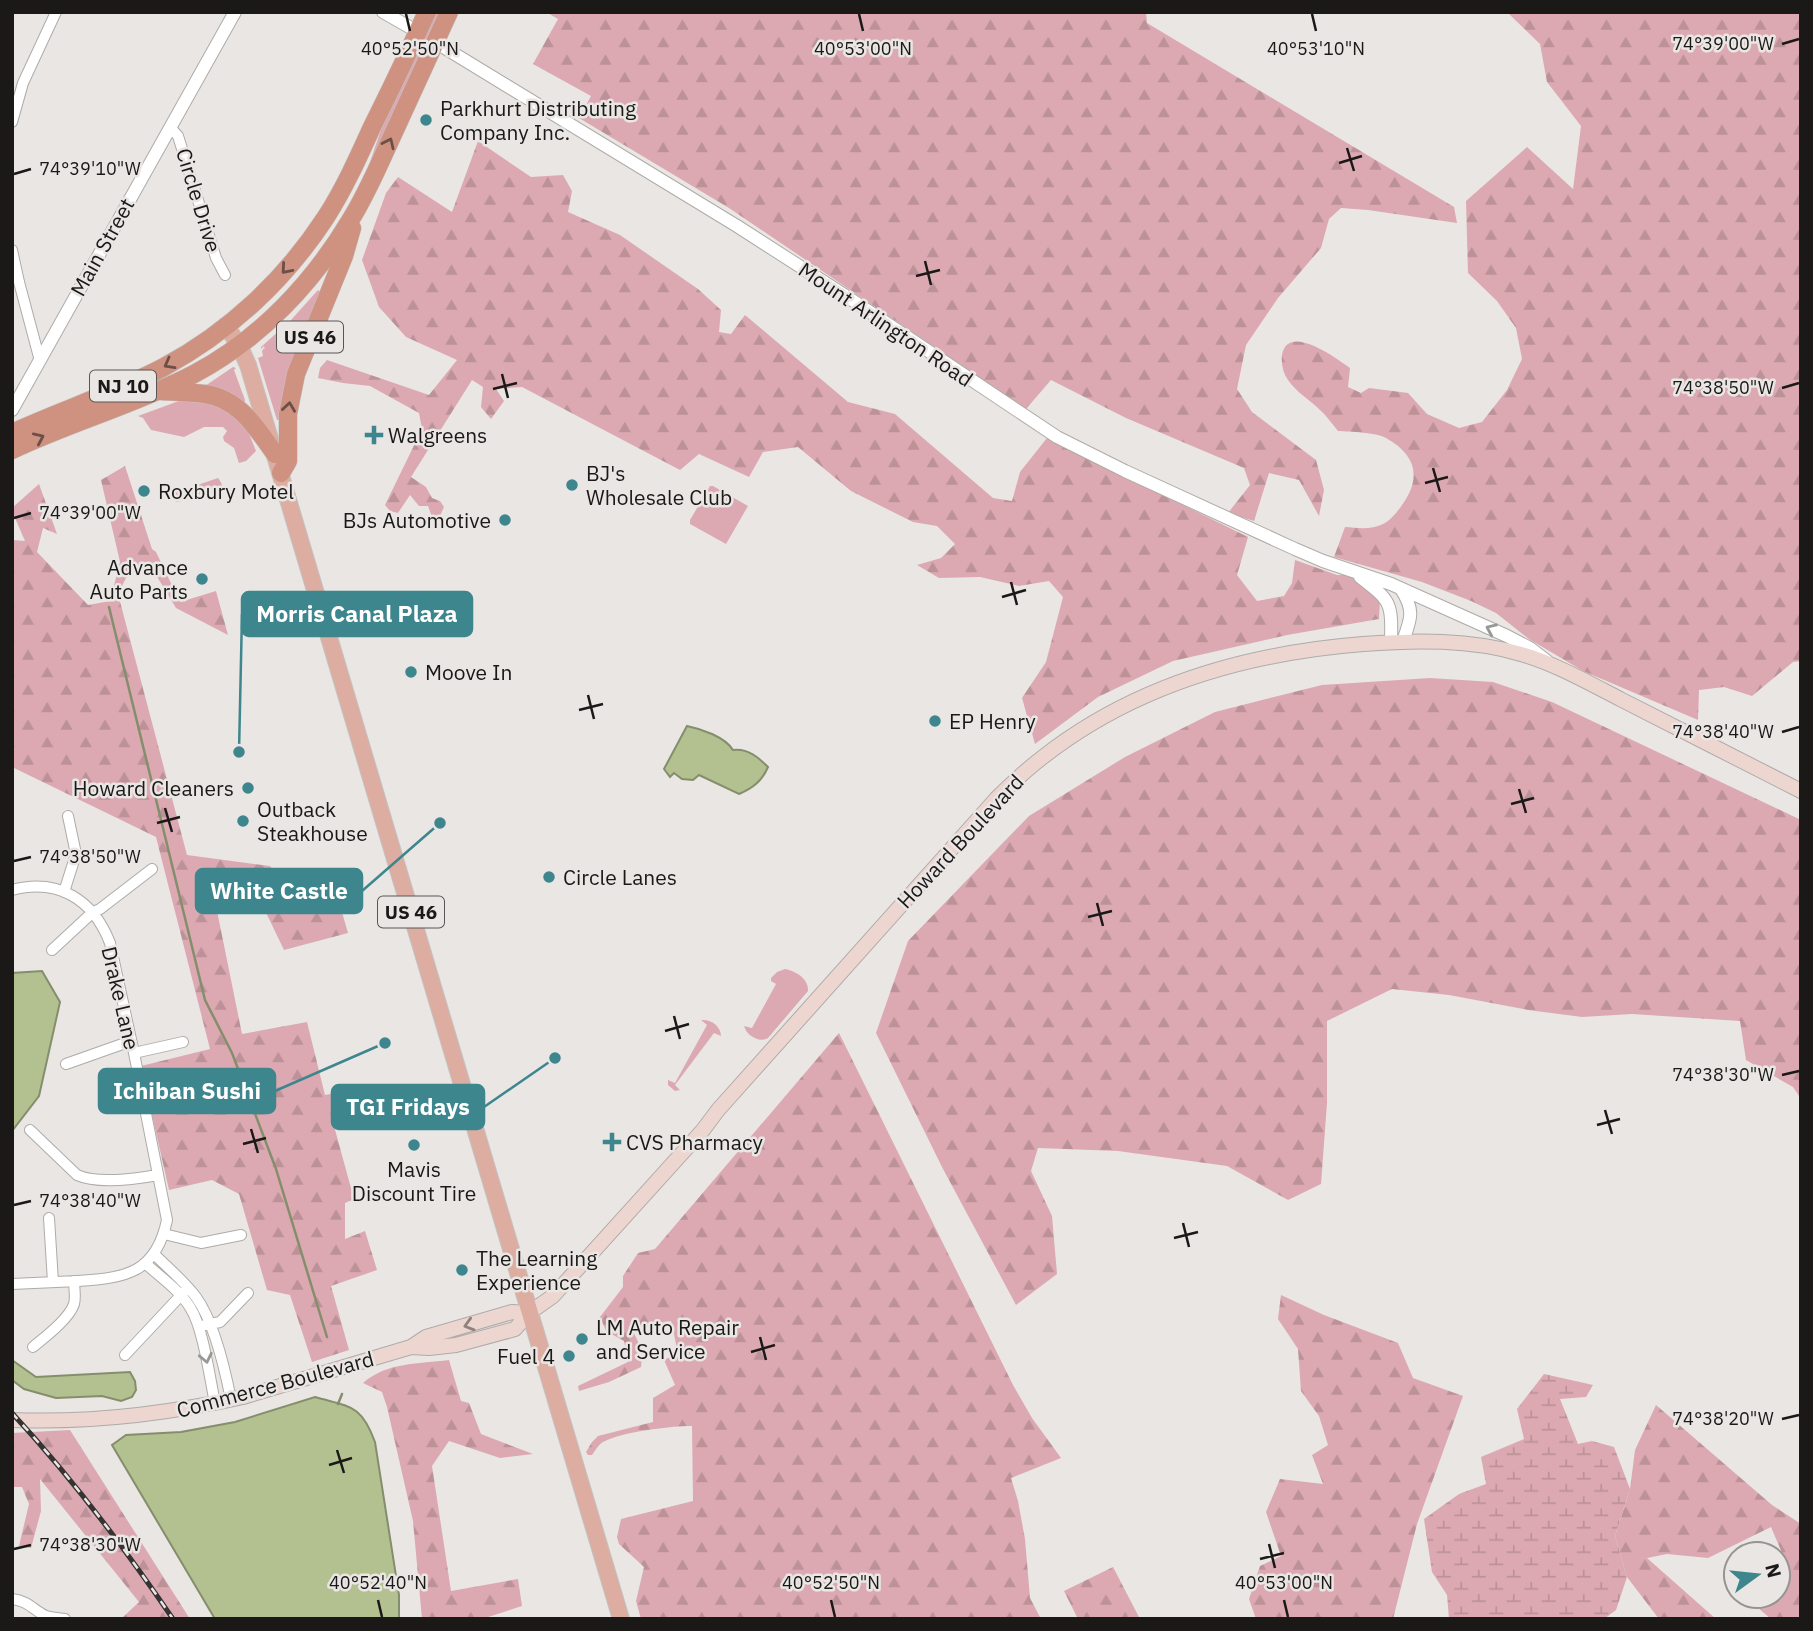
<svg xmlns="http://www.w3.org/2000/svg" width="1813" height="1631" viewBox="0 0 1813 1631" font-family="'IBM Plex Sans',sans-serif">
	<defs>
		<pattern id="forest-firs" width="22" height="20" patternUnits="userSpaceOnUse" patternTransform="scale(1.75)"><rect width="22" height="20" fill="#dca9b2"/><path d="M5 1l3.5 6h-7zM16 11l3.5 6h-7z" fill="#bc9198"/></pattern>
		<pattern id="wetland-marsh" width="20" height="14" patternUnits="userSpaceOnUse" patternTransform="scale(1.75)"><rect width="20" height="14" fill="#dca9b2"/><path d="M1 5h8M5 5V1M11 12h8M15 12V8" fill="none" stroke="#bc9198"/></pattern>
	</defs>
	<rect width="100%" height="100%" fill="#e9e6e4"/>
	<path fill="#dca9b2" d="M434 12H442L373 163 370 162 388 109Z
		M318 290 322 293 280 420H277L258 358 263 356 262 351 264 348 265 349 264 346 261 349V347L291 320Z
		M233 367 236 368 234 370 245 400 244 404 205 386Z
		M193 399 227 407 246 426 256 451 246 461 239 463 234 448 224 441 223 437 227 431 223 427H204L184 437 151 430 143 418 138 416 179 401Z
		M218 478C230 493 214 498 201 494L177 502 175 501 174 493Z
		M710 486H713L748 506 726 544 690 524V520Z
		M785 969C796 971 809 979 808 991L768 1038C759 1043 747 1036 744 1026L752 1028 776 984 771 981V978L777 972Z
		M701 1020C711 1019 721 1026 721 1036L714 1033 675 1085 680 1090 675 1091 668 1085V1080L675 1083 707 1025Z"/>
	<path fill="url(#forest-firs)" d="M546 12H1146L1147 23 1454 207 1457 223 1368 210 1341 208 1329 219 1321 248 1278 298 1246 345 1237 389 1252 412 1316 460 1324 490 1319 516 1299 480 1269 473 1254 521 1228 513 1250 485 1244 468 1126 418 1051 380 1026 409 729 208 579 118 591 96 533 64 558 19Z
		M1507 12H1801V661L1793 662 1752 696 1724 687 1699 690 1698 720 1583 671 1529 639 1496 613 1471 601 1422 582 1334 557 1345 527C1358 528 1371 530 1383 524 1390 521 1398 511 1402 505 1422 477 1416 455 1386 438 1376 432 1350 432 1338 431 1332 424 1327 416 1320 410 1310 400 1296 392 1288 380 1283 373 1281 364 1282 355 1288 322 1337 359 1350 368L1348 387 1361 393 1369 388 1408 393 1427 414 1459 428 1482 422 1507 390 1522 359 1516 328 1497 301 1468 273 1466 201 1527 147 1573 189 1581 126 1547 82 1540 44Z
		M478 141 531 177 563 175 572 191 568 212 620 235 698 289 721 310 719 332 731 334 745 315 848 402 895 414 993 498 1012 501 1020 472 1047 438 1248 537 1237 575 1257 601 1284 596 1292 583 1295 560 1337 575H1351L1380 600 1379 619 1287 635 1173 661 1098 697 1035 744 1022 698 1046 662 1063 597 1049 581 1019 586 980 577 939 578 917 565 941 558 955 544 937 526 913 522 851 491 798 447 763 452 749 477 699 454 680 470 522 387 496 389 504 401 491 419 481 407 483 387 472 380 411 477 426 487 432 498 440 501 444 507 440 516 432 517 428 506H419L410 495 398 513 390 511 385 505 422 429 419 413 370 386 343 383 318 378 320 368 327 360 429 395 457 360 406 337 379 307 362 260 386 193 398 177 452 212Z
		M125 466 152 549 156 552 180 602 216 591 228 635 176 608 156 575 130 570 118 594 187 855 270 866 288 888H335L348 933 284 950 259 898 215 901 242 1034 307 1022 325 1095 346 1091 356 1118 334 1126 354 1199 345 1203V1239L365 1231 377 1270 331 1286 349 1350 312 1362 290 1295 267 1290 239 1194 212 1180 169 1190 141 1066 210 1049 156 837 12 767V540L25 541 12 511V508L39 484 57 534 43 528 37 552 88 605 110 601 120 562 101 480Z
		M1430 678 1493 682 1552 702 1801 820V1099L1793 1087 1746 1060 1740 1021 1632 1014 1582 1017 1528 1010 1449 995 1392 989 1327 1021V1103L1321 1184 1288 1200 1227 1166 1118 1151 1038 1148 1031 1171 1052 1216 1057 1274 1016 1305 942 1167 876 1033 908 941 1029 816 1125 757 1215 712 1322 685Z
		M839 1033 1013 1385 1032 1418 1061 1458 1011 1478 1018 1501 1025 1539 1030 1598 1041 1619H641L636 1601 644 1567 619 1544 617 1537 621 1519 693 1501 692 1426C671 1426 621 1432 603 1442 598 1445 595 1451 592 1455H588L586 1452 592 1442 598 1436 653 1422V1398L675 1385 664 1360 678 1353 671 1321 647 1327H635L632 1330C639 1341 643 1353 641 1367L609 1382 579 1391 578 1386 628 1362 624 1341 606 1331 600 1317 623 1287V1276L638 1253 655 1249Z
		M1281 1295 1324 1315 1398 1343 1413 1378 1463 1396 1417 1524 1393 1619H1256L1249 1599 1260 1566 1281 1556 1266 1512 1280 1479 1323 1484 1312 1455 1328 1445 1319 1416 1301 1391 1298 1349 1278 1319Z
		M449 1360 461 1401 469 1403 481 1434 533 1454 500 1458 449 1441 432 1466 451 1591 518 1579 522 1606 482 1619H422L413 1521 387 1407 382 1392 363 1383C387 1362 418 1364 449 1360Z
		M1656 1405 1772 1505 1801 1524V1619H1771L1744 1596H1778V1564L1785 1560 1771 1527 1708 1558 1667 1554 1647 1558 1716 1619H1659L1627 1577 1615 1536 1630 1489 1635 1450Z
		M70 1430 190 1619H121L139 1602 40 1479 41 1511 31 1548 19 1546 29 1504 22 1487H12V1433Z
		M1113 1567 1140 1619H1078L1064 1591Z"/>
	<path fill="url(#wetland-marsh)" d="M1544 1374 1593 1385 1586 1397 1560 1399 1578 1444 1592 1441 1614 1447 1630 1489 1615 1536 1627 1577 1616 1610 1604 1619H1449L1447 1595 1432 1572 1424 1519 1459 1494 1486 1484 1481 1457 1524 1439 1517 1409Z"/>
	<path fill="#b3c090" stroke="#858e6c" stroke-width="2" d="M687 726C702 729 725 737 733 750 748 748 759 758 768 767 762 781 753 788 739 794L699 775 693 780 682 779 674 773 670 777 664 769Z
		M42 971 60 1002 39 1096 12 1131V973Z
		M12 1360 36 1377 130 1372 135 1381 136 1390 132 1397 121 1401 102 1396 56 1398 24 1389 12 1380Z
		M315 1397C350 1407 361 1404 375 1442L399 1595V1619H215L112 1445 126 1435 181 1432 235 1422Z"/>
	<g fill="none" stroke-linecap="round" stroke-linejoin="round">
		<path stroke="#858e6c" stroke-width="2.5" d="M109 607 205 1000 232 1053 276 1169 327 1337
			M338 1404 342 1394"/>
		<defs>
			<path id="minor" d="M12 122 23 83 56 12
				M170 127 178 136 216 258 225 275
				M12 250 19 282 40 361
				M12 890C58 878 93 899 110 943L134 1053 167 1220C156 1273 126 1278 78 1281 56 1282 34 1283 12 1284
				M64 892 76 854 68 816
				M52 950 93 912 100 909 152 869
				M134 1053 183 1042
				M66 1064 131 1041
				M30 1130 77 1175C97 1184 136 1179 158 1175
				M49 1218 53 1282
				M164 1234 201 1243 241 1235
				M154 1254C168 1268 184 1281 196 1297 214 1322 225 1369 231 1400
				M145 1263C160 1277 181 1291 191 1309 203 1328 210 1379 215 1403
				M205 1325 220 1322 223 1319 248 1293
				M33 1347C45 1337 69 1319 74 1304 76 1297 74 1288 74 1281
				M125 1355 184 1292
				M12 1599C29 1601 33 1610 46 1616 52 1618 59 1618 65 1619"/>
			<path id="tertiary" d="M383 12 418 32
				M435 42 737 226 849 298 1057 437 1125 471 1295 549 1323 561 1391 584 1507 636 1530 648 1547 661
				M12 410 235 12
				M1360 577C1391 601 1392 602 1391 642
				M1401 589C1415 610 1411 619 1403 641"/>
			<path id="secondary" d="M411 1347 429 1348 456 1345 515 1329 529 1313 553 1296 703 1130 718 1110 996 799C1011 784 1026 770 1043 757 1135 685 1249 653 1363 644 1415 640 1470 639 1521 654 1556 664 1589 683 1622 700 1682 730 1741 761 1801 791
				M12 1420C91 1423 167 1414 243 1397L411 1347 426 1337 512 1312 529 1313"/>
			<path id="primary" d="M226 326 239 345 248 365 621 1619"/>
			<path id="trunk" d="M161 391C176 392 191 392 205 394 240 399 257 429 275 454
				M12 433C62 410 115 393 164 367 229 332 285 280 326 217 344 189 358 158 372 127 391 89 409 51 427 12
				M12 450C71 422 136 404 194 374 260 339 313 283 351 219 366 195 377 169 389 143 409 99 429 56 449 12
				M281 473 288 461V414L296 374 344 256 352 228"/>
		</defs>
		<use href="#minor" stroke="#aeaba9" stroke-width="12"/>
		<use href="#tertiary" stroke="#aeaba9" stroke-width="14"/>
		<use href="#secondary" stroke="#aeaba9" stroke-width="16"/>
		<use href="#primary" stroke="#c3c3c3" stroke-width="18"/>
		<use href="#trunk" stroke="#c3c3c3" stroke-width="19"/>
		<use href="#minor" stroke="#fff" stroke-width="10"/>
		<use href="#tertiary" stroke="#fff" stroke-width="12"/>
		<use href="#secondary" stroke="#eed6d0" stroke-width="14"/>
		<use href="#primary" stroke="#dcada0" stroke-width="16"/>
		<use href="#trunk" stroke="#d09280" stroke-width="18"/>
		<defs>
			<path id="rail" d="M12 1413C71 1477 124 1547 173 1619"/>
		</defs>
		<use href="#rail" stroke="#353433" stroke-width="5"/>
		<use href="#rail" stroke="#e9e6e4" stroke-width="2.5" stroke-dasharray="8" stroke-linecap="butt"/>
	</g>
	<defs><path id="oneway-chevron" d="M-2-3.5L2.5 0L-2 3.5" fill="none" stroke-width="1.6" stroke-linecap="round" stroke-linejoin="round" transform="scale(1.75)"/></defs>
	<g stroke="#6c4f47">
		<use href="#oneway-chevron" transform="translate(389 143) rotate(-65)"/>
		<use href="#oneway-chevron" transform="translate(286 269) rotate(131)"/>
		<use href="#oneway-chevron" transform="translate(169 364) rotate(151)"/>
		<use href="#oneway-chevron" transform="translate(289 407) rotate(-82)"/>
		<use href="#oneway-chevron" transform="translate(39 438) rotate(-24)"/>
	</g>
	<g stroke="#989897">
		<use href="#oneway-chevron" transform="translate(1491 629) rotate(-156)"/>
		<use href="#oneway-chevron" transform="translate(206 1358) rotate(78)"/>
	</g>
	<use stroke="#8f817d" href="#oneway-chevron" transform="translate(469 1325) rotate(164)"/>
	<path fill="none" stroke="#1a1918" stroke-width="2.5" d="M406 14 410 31M859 14 863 31M1312 14 1316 31M1782 44 1799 39M1347 148 1354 171M1339 163 1362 156M14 174 31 169M925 261 931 285M916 276 940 270M502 374 508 398M1782 388 1799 383M493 389 517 383M1433 468 1440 492M1425 483 1448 477M14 518 31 513M1011 582 1017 605M1002 597 1026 590M588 695 594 719M579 710 603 704M1782 732 1799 727M1519 789 1526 813M1511 804 1534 798M165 808 172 832M157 823 180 817M14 861 31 857M1097 903 1103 926M1088 917 1112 911M674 1016 680 1039M665 1031 689 1024M1782 1075 1799 1071M1605 1110 1612 1134M1597 1125 1620 1119M251 1129 258 1153M243 1144 266 1138M14 1205 31 1201M1183 1223 1189 1247M1174 1238 1198 1232M760 1337 766 1360M751 1352 775 1345M1782 1419 1799 1415M337 1450 344 1473M329 1465 352 1458M1269 1544 1275 1568M14 1549 31 1545M1260 1559 1284 1553M378 1600 382 1617M831 1600 835 1617M1284 1600 1288 1617"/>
	<g fill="#3e868d" stroke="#e9e6e4" stroke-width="2.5">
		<circle cx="426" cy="120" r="7"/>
		<path d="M370.5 424.5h7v7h7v7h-7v7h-7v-7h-7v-7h7z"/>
		<circle cx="572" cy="485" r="7"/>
		<circle cx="144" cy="491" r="7"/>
		<circle cx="505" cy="520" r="7"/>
		<circle cx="202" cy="579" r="7"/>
		<circle cx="411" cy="672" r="7"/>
		<circle cx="935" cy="721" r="7"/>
		<circle cx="248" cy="788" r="7"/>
		<circle cx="243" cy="821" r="7"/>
		<circle cx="549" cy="877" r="7"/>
		<path d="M608.5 1131.5h7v7h7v7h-7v7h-7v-7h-7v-7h7z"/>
		<circle cx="414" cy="1145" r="7"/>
		<circle cx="462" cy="1270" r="7"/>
		<circle cx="582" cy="1339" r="7"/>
		<circle cx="569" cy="1356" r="7"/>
	</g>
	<g text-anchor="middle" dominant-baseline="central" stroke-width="5" stroke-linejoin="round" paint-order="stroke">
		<g fill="#e9e6e4" stroke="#585655" stroke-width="2">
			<rect x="277" y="321.5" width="66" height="31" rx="5"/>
			<rect x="90" y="370.5" width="66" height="31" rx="5"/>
			<rect x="378" y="896.5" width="66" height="31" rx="5"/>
		</g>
		<g font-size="19" font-weight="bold" fill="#1a1918">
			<text x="310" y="337">US 46</text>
			<text x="123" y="386">NJ 10</text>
			<text x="411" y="912">US 46</text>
		</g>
		<g font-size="21" fill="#1a1918" stroke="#e9e6e4" text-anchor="start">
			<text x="440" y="108">Parkhurt Distributing<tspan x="440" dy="24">Company Inc.</tspan></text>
			<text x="388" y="435">Walgreens</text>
			<text x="586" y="473">BJ's<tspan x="586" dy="24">Wholesale Club</tspan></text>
			<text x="158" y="491">Roxbury Motel</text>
			<text x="491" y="520" text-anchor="end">BJs Automotive</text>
			<text x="188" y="567" text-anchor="end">Advance<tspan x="188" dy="24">Auto Parts</tspan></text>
			<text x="425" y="672">Moove In</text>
			<text x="949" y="721">EP Henry</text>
			<text x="234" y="788" text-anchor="end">Howard Cleaners</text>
			<text x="257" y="809">Outback<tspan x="257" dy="24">Steakhouse</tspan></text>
			<text x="563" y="877">Circle Lanes</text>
			<text x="626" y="1142">CVS Pharmacy</text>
			<text x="414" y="1169" text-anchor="middle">Mavis<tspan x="414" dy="24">Discount Tire</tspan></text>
			<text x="476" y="1258">The Learning<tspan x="476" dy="24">Experience</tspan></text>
			<text x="596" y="1327">LM Auto Repair<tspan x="596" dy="24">and Service</tspan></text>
			<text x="555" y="1356" text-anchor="end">Fuel 4</text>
		</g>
		<g font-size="21" fill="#1a1918" stroke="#e9e6e4">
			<text transform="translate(199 200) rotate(73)">Circle Drive</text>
			<text transform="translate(102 247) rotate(-61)">Main Street</text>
			<text transform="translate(886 324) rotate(34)">Mount Arlington Road</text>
			<text transform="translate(960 841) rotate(-47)">Howard Boulevard</text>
			<text transform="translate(121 998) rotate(77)">Drake Lane</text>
			<text transform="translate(275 1384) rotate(-15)">Commerce Boulevard</text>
		</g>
	</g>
	<g font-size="18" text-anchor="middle" fill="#1a1918" stroke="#e9e6e4" stroke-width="5" stroke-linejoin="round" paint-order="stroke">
		<text x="1723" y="50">74°39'00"W</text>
		<text x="410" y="55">40°52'50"N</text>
		<text x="863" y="55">40°53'00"N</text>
		<text x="1316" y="55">40°53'10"N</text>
		<text x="90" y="175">74°39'10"W</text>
		<text x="1723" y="394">74°38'50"W</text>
		<text x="90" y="519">74°39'00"W</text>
		<text x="1723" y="738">74°38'40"W</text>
		<text x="90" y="863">74°38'50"W</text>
		<text x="1723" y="1081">74°38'30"W</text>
		<text x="90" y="1207">74°38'40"W</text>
		<text x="1723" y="1425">74°38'20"W</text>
		<text x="90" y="1551">74°38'30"W</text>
		<text x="378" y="1589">40°52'40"N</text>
		<text x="831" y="1589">40°52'50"N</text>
		<text x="1284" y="1589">40°53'00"N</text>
	</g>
	<path fill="none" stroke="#3e868d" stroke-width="2.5" d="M239 752L242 614M440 823L362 891M385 1043L275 1091M555 1058L484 1107"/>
	<g fill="#3e868d" stroke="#e9e6e4" stroke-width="2.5">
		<circle cx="239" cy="752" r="7"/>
		<circle cx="440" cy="823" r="7"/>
		<circle cx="385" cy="1043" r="7"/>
		<circle cx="555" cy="1058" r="7"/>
	</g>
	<g fill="#3e868d" stroke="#3e868d" stroke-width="2.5">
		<rect x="242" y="592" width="230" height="44" rx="7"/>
		<rect x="196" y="869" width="166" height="44" rx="7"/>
		<rect x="99" y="1069" width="176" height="44" rx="7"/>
		<rect x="332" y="1085" width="152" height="44" rx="7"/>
	</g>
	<g font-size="23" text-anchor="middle" font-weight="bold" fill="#fff">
		<text x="357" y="622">Morris Canal Plaza</text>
		<text x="279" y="899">White Castle</text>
		<text x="187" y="1099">Ichiban Sushi</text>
		<text x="408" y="1115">TGI Fridays</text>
	</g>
	<rect width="1813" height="1631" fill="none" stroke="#1a1918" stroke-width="28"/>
	<g transform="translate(1757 1575) rotate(75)"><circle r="33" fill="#e9e6e4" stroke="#969492" stroke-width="2"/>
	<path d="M0-5L12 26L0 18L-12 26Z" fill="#3e868d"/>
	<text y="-10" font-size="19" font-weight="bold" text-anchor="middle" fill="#1a1918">N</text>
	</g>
</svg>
